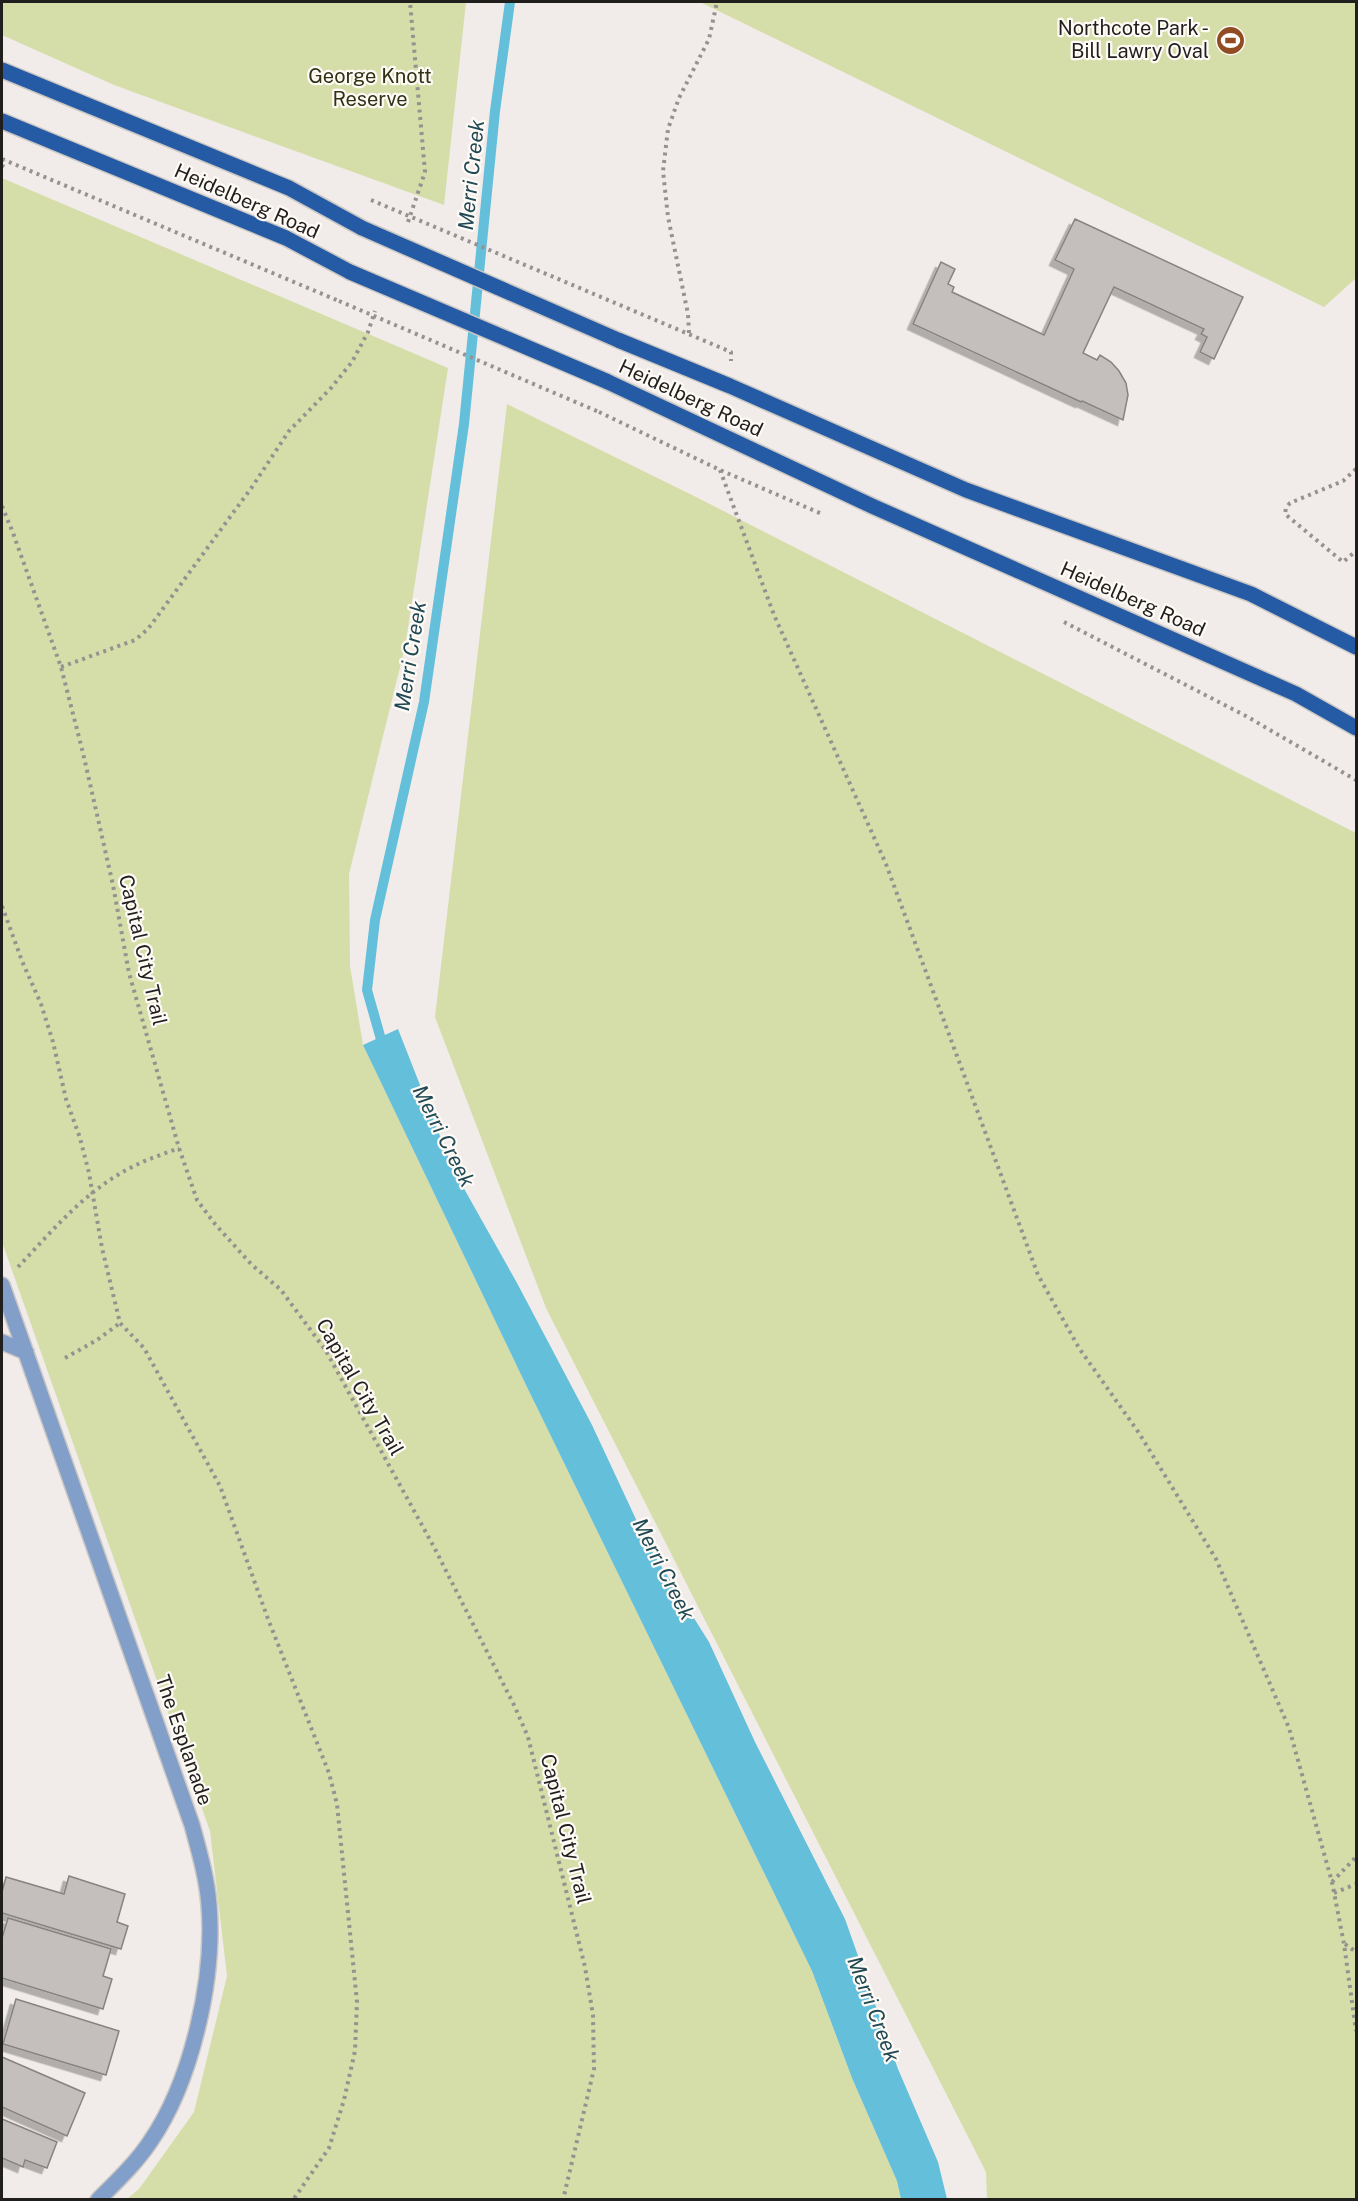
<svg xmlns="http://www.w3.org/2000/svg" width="1358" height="2201" viewBox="0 0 1358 2201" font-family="'Public Sans',sans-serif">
	<defs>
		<filter id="shadow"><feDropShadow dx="-5.5" dy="5.5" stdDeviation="0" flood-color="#0004"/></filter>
	</defs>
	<rect width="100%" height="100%" fill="#f1ece9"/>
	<path fill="#d5dda8" d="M2 2H466L444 205 114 85 2 35Z
		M700 2H1356V278L1324 307Z
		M2 178 448 368 405 647 349 874 350 966 363 1045 526 1385 812 1971 852 2078 897 2181 901 2199H127L139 2189 194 2112 227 1976 210 1831 2 1242Z
		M507 404 692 495 1356 833V2199H987L986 2172 546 1308 435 1017Z"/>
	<path fill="#64bfda" d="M398 1029 453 1169 517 1283 592 1425 648 1545 709 1642 755 1742 845 1919 898 2069 938 2162 947 2199H901L897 2181 852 2078 812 1971 526 1385 363 1045Z"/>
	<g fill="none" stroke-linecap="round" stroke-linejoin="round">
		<path stroke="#64bfda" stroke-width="10" d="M384 1050 367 990 375 920 424 702 464 424 495 111 510 2"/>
	</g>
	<path fill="#c4bfbc" stroke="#878380" stroke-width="1.5" filter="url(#shadow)" d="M1075 219 1243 297 1214 359 1200 352 1207 337 1201 334 1204 329 1114 287 1083 353 1097 360 1100 355 1111 362 1119 371 1126 383 1128 395 1123 420 1082 401 1081 402 913 324 941 262 955 269 948 284 954 287 952 292 1044 335 1074 269 1055 260Z
		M69 1876 125 1894 117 1922 128 1926 121 1949 2 1913V1892L6 1877 64 1894Z
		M8 1918 111 1949 103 1976 112 1979 103 2009 2 1978V1938Z
		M16 1999 119 2031 106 2075 3 2044Z
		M2 2057 85 2093 67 2136 2 2107Z
		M2 2119 57 2142 47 2168 25 2160 23 2167 2 2158Z"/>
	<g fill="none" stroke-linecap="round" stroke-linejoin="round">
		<defs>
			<path id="minor" d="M2 1285 192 1825C199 1851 207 1878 209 1905 215 1978 192 2081 150 2142 136 2163 117 2181 98 2200
				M2 1342 26 1352"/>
			<path id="major" d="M2 70 289 188 362 228
				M2 121 286 238 350 272
				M618 340 730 386 966 490 1251 594 1356 647
				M606 381 872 506 1296 694 1356 728"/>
		</defs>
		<use href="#minor" stroke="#cbc7c4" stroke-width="18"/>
		<use href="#major" stroke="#cbc7c4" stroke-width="18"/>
		<path stroke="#959290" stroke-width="4" stroke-dasharray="3 4.5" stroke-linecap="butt" d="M2 159 339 301
			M2 167 5 160
			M408 222 425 172 410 2
			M627 308 731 352V361
			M689 333 688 314 668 217 663 171 668 129 679 98 709 39 717 2
			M599 412 720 470 822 514
			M1356 469 1343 481 1290 503 1286 508 1285 514 1343 562 1356 551
			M720 470 774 615 886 864 1038 1275 1079 1348 1139 1433 1216 1559 1289 1728 1332 1882 1344 1944 1356 2031
			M2 506 13 533 61 667 83 753 113 885 129 973 179 1148 197 1200 215 1224 251 1264 281 1290 326 1351 434 1547 515 1707 528 1737 585 1967 593 2015 594 2069 563 2200
			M1064 622 1246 716 1356 780
			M61 667 135 640 148 629 252 487 289 431 331 388 352 362 368 332 375 311
			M2 906 22 961 41 1004 53 1042 66 1099 80 1138 89 1173 102 1248 120 1323 144 1348 220 1486 268 1619 329 1773 337 1804 357 2002 355 2051 344 2100 329 2148 293 2200
			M18 1267C53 1230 86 1190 132 1167 147 1159 164 1154 179 1148
			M65 1358 97 1340 120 1323
			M1332 1882 1356 1857
			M1334 1893 1356 1884
			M1345 1944 1356 1952"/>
		<use href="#minor" stroke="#829fc9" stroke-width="15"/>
		<use href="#major" stroke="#255ba5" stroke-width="15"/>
		<defs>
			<path id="major-bridge" d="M362 228 618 340
				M350 272 606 381"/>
		</defs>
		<use href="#major-bridge" stroke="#cbc7c4" stroke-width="18" stroke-linecap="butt"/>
		<path stroke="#959290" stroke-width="4" stroke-dasharray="3 4.5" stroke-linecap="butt" d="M371 200 627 308
			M339 301 599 412"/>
		<use href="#major-bridge" stroke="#255ba5" stroke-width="15"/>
	</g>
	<defs>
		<symbol id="stadium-disc" viewBox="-11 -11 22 22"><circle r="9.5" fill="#924c24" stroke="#fefaf6"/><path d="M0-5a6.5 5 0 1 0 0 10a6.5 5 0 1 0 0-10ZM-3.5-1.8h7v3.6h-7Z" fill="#fff"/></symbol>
	</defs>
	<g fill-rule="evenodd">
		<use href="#stadium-disc" x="1214" y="24" width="33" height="33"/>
	</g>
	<g text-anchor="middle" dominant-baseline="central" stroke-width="4.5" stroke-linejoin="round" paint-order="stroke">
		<g font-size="20" fill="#201f1e" stroke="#fefaf6" text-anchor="end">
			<text x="1209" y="28">Northcote Park -<tspan x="1209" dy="23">Bill Lawry Oval</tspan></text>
		</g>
		<g font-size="20" fill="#2f3213" stroke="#fefaf6">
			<text x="370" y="76">George Knott<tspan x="370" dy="23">Reserve</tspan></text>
		</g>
		<g font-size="20" fill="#201f1e" stroke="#fefaf6">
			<text transform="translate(247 201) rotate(24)">Heidelberg Road</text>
			<text transform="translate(691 398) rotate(25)">Heidelberg Road</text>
			<text transform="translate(1133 599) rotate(24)">Heidelberg Road</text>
			<text transform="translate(143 950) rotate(77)">Capital City Trail</text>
			<text transform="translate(360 1387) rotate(60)">Capital City Trail</text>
			<text transform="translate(184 1740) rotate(71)">The Esplanade</text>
			<text transform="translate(566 1829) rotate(76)">Capital City Trail</text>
		</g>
		<g font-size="21" font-style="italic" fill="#204955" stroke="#fefaf6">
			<text transform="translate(471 175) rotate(-84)">Merri Creek</text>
			<text transform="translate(410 656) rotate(-81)">Merri Creek</text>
			<text transform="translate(444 1136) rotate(63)">Merri Creek</text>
			<text transform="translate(664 1569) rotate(63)">Merri Creek</text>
			<text transform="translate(874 2009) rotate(69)">Merri Creek</text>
		</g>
	</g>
	<rect width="1358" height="2201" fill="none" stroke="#201f1e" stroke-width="6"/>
</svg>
